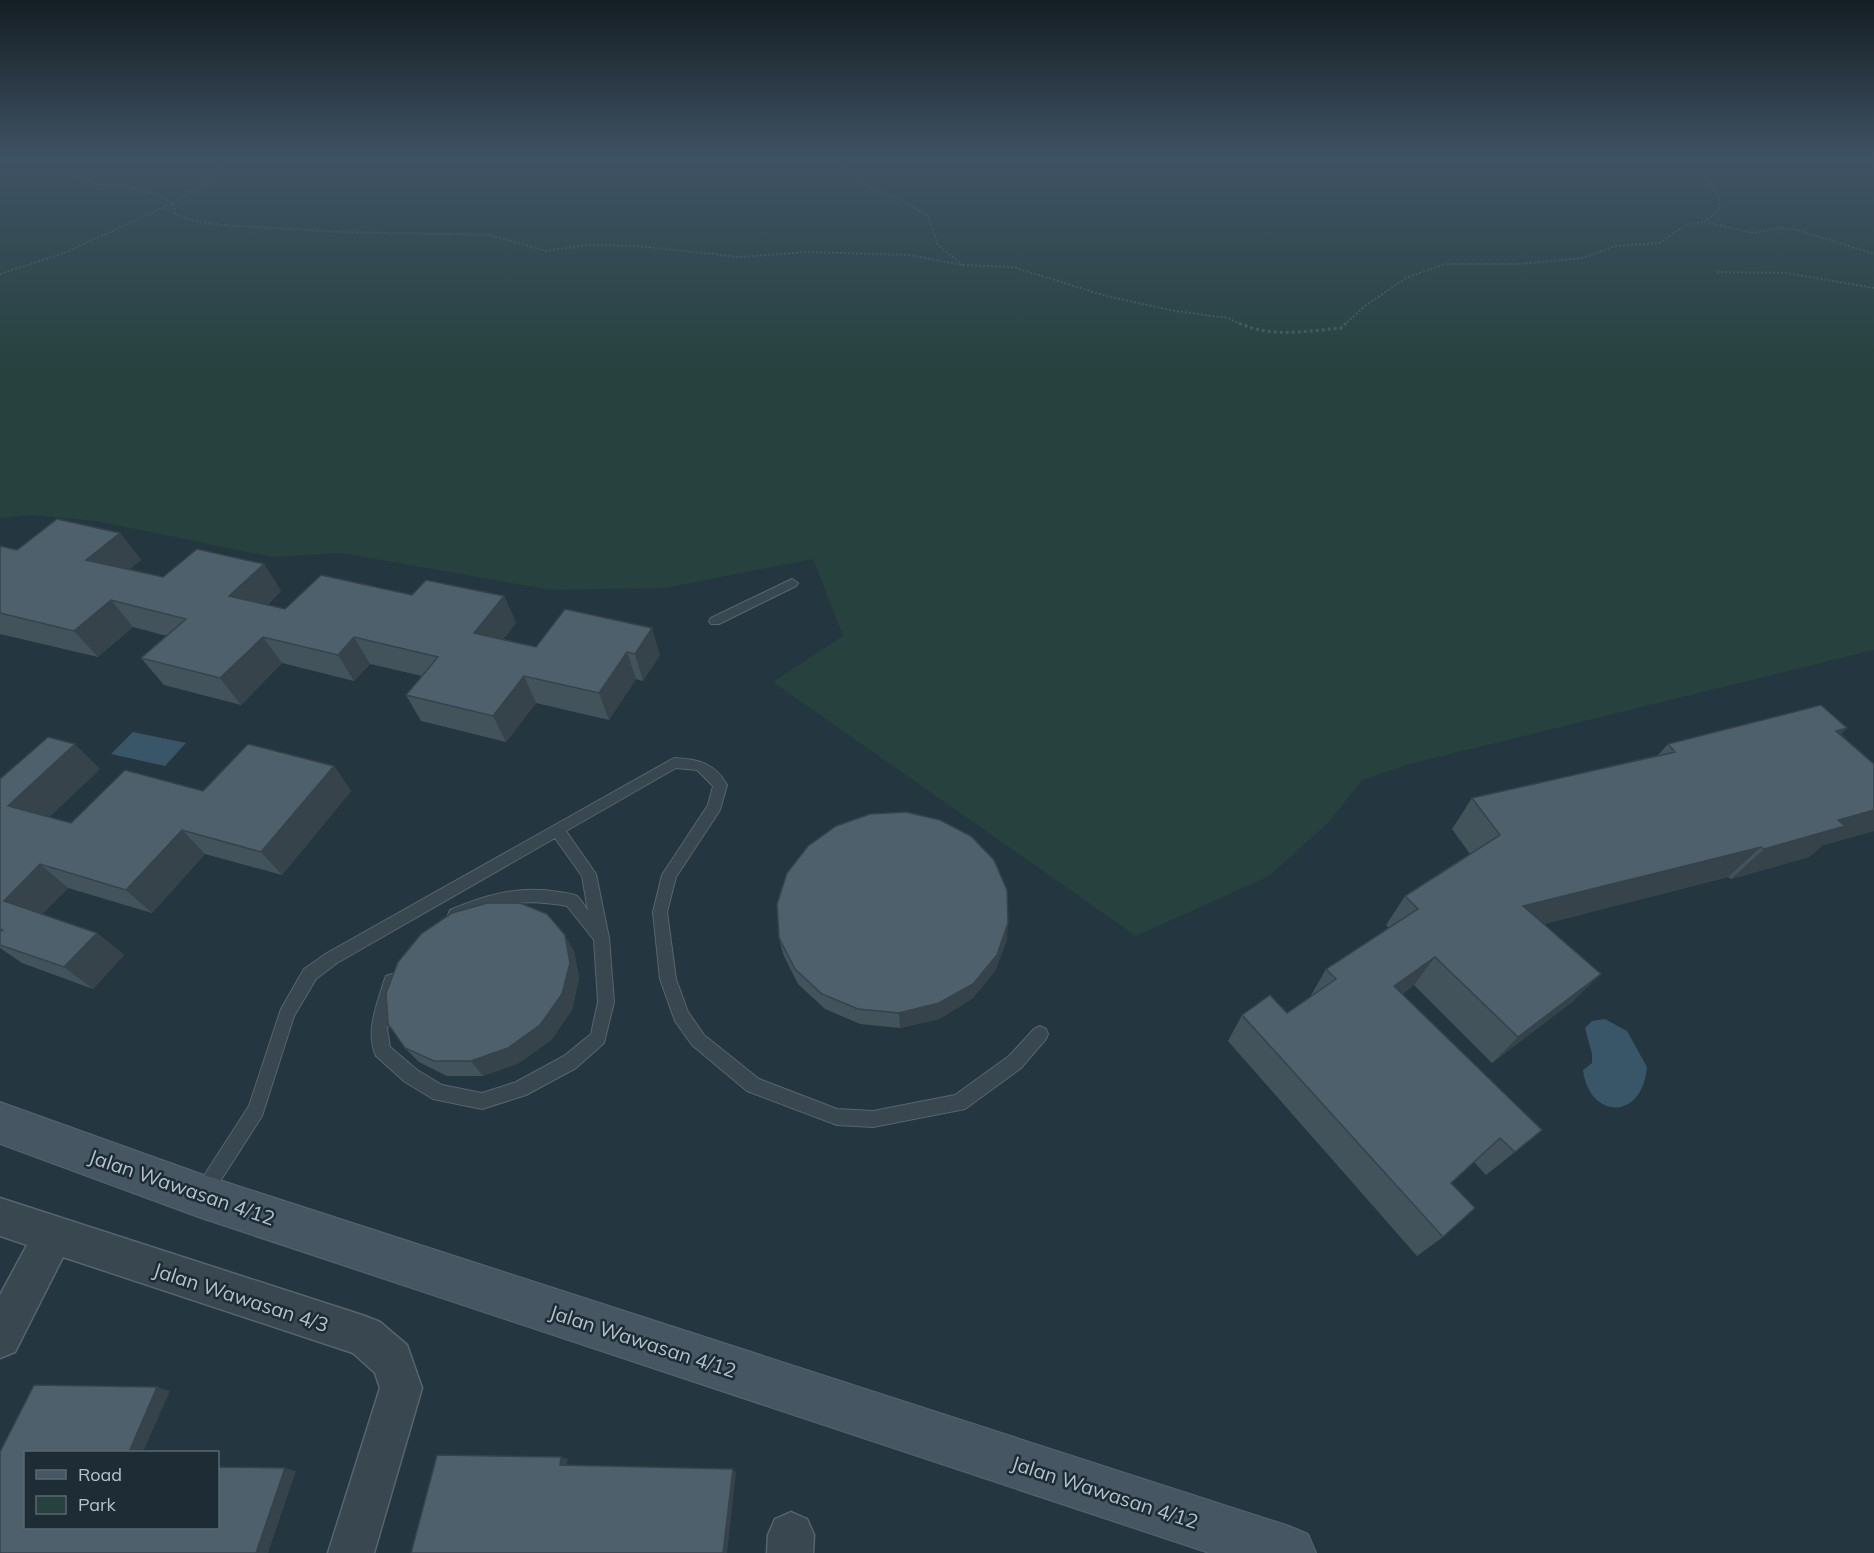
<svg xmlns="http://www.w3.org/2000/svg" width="1874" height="1553" viewBox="0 0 1874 1553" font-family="Mulish,sans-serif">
	<rect width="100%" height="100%" fill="#243640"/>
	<path fill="#26413e" d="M0 157H1874V650L1410 764 1362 780 1330 821 1269 876 1136 936 773 682 843 636 813 559 665 588 551 590 341 553 272 557 96 521 32 515 0 518Z"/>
	<path fill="#385668" d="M133 732 186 743 165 766 111 754Z
		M1605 1019 1627 1031 1647 1067C1642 1122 1589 1119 1583 1070L1592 1063V1054L1585 1028 1592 1021Z"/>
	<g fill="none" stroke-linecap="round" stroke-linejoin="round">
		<defs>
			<path id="lane" d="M792 579 798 583 796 586 719 624H711L709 621 711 618Z
				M674 758C698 759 715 763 727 785L720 810 676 877 667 912 676 979 688 1012 704 1035 759 1079 837 1109 873 1111 955 1095 1009 1056 1034 1029 1040 1026 1046 1029 1048 1034 1046 1039 1021 1068 965 1109 873 1127 837 1125 747 1091 692 1045 675 1021 660 979 653 912 662 875 708 805 713 786 697 770 676 768 566 831 596 874 609 938 614 1002 604 1043 576 1068 526 1095 482 1109 433 1099 405 1082 376 1056C365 1032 377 1005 384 981L386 976 392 974 398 976 400 981 387 1029 390 1047 417 1070 442 1085 482 1093 516 1082 564 1056 591 1034 598 1002 594 940 567 906C517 897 500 905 455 921L450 920 448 915 450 910C485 895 520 885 559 892 564 893 572 893 577 896 581 900 585 906 588 911L582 876 555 838 337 963 316 979 294 1016 262 1116 210 1197 204 1200 198 1197 195 1191 198 1185 249 1106 281 1009 304 969 327 953Z"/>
			<path id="street" d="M0 1198 365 1316 380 1322 407 1345 422 1388 374 1553H328L380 1388 375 1373 353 1353 63 1257 15 1352 0 1358V1295L27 1245 0 1236Z
				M791 1512 807 1519 814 1535 813 1553H767L768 1535 775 1519Z"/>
			<path id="secondary" d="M0 1102 201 1174 1289 1526 1308 1534 1316 1553H1209L201 1218 0 1144Z"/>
		</defs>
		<use href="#lane" stroke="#56656e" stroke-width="2"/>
		<use href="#street" stroke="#56656e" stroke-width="3"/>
		<use href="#secondary" stroke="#56656e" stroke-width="2"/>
		<path stroke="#445d5a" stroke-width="2" stroke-dasharray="2 2" stroke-linecap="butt" d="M241 157 229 162 210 179 173 203 175 214 194 221 222 225 340 232 490 235 546 251 586 245 639 246 739 257 807 252 909 255 963 265 1013 267 1106 296 1175 311 1228 318 1242 325
			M845 157 844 165 869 187 898 198 928 216 938 245 963 265
			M1683 157C1694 165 1727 194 1718 209 1716 213 1709 218 1705 222L1753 233 1778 228 1798 230 1874 254
			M0 171 72 175 95 184 143 189 173 203
			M1717 272 1786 273 1874 288
			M0 274 64 253 173 203
			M1344 325 1365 306 1406 278 1445 264H1520L1584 258 1615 246 1660 243 1685 225 1705 222"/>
		<path stroke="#445d5a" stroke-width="3" stroke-dasharray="3 3" stroke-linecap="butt" d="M1239 323C1270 338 1308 331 1341 328L1346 323"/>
		<use href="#lane" fill="#384750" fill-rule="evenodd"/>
		<use href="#street" fill="#384750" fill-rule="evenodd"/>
		<use href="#secondary" fill="#465763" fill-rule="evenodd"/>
	</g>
	<path fill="#42535c" d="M120 533 141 560 129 569 163 577 264 564 281 591 267 605 285 609 412 595 504 596 516 623 503 639 536 647 660 655 643 681 636 679 609 720 536 703 506 742 421 721 406 695 422 676 370 664 354 681 282 663 241 705 164 685 141 658 167 636 133 627 98 657 0 634V546L17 550Z
		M1847 728 1841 734 1874 764V831L1823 845 1809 857 1731 879 1728 877 1544 924 1572 1002 1492 1063 1414 985 1402 994 1515 1152 1486 1175 1474 1162 1451 1183 1443 1237 1417 1256 1228 1041 1242 1015 1287 1013 1310 997 1326 969 1389 928 1386 925 1405 896 1470 854 1452 829 1472 798 1658 755 1668 744Z
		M334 766 351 791 282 875 205 854 152 913 68 888 42 914 97 933 124 955 93 989 22 963 0 948V779L100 769 49 817 71 823 203 791Z
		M779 938 1007 939 995 971 972 999 939 1019 900 1028 860 1024 825 1009 798 984 783 954Z
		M574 951 579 978 572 1010 551 1040 519 1063 483 1076H447L419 1062 405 1048Z"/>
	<path fill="#36434b" d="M120 533 141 560 108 587 86 560Z
		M264 564 281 591 247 622 229 596Z
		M504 596 516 623 486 659 474 633Z
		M111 600 133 627 98 657 74 631Z
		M652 628 660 655 643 681 635 654Z
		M263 637 282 663 241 705 220 678Z
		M354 637 370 664 354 681 338 655Z
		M627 652 636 679 609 720 599 693Z
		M524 676 536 703 506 742 493 716Z
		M1847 728 1814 760 1836 731Z
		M75 744 100 769 36 830 8 806Z
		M334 766 351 791 282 875 261 852Z
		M1874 810V831L1823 845 1809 857 1731 879 1764 849 1838 820Z
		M182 830 205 854 152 913 126 890Z
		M1761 847 1728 877 1499 935 1523 906Z
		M40 864 68 888 33 923 4 901Z
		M1008 923 1007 939 995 971 972 999 939 1019 900 1028 899 1013Z
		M97 933 124 955 93 989 64 967Z
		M565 935 574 951 579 978 572 1010 551 1040 519 1063 483 1076 471 1061Z
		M1435 957 1414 985 1374 1013 1394 986Z
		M1601 974 1572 1002 1492 1063 1518 1037Z
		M157 1387 170 1391 143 1452H129Z
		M561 1457 568 1459 566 1468 560 1465Z
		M285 1468 296 1471 268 1553H256Z
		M733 1469 736 1472 727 1553H723Z"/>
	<path fill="#4d606b" stroke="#36434b" stroke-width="1.5" d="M57 519 120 533 86 560 163 577 197 549 264 564 229 596 285 609 321 575 412 595 426 580 504 596 474 633 536 647 565 609 652 628 635 654 627 652 599 693 524 676 493 716 406 695 438 657 354 637 338 655 263 637 220 678 141 658 186 619 111 600 74 631 0 613V546L17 550Z
		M1821 705 1847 728 1836 731 1874 764V810L1838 820 1845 826 1764 849 1761 847 1523 906 1601 974 1518 1037 1435 957 1394 986 1542 1130 1515 1152 1500 1138 1451 1183 1475 1208 1443 1237 1242 1015 1270 995 1287 1013 1336 979 1326 969 1418 909 1405 896 1500 835 1472 798 1675 752 1668 744Z
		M48 737 75 744 8 806 71 823 125 770 203 791 248 744 334 766 261 852 182 830 126 890 40 864 4 901 97 933 64 967 0 945V932L3 930 0 929V779Z
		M906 812 940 820 971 836 994 860 1007 890 1008 923 997 955 973 984 939 1003 899 1013 858 1009 822 994 795 969 779 938 777 904 787 873 808 846 836 826 870 814Z
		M487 903H520L547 914 565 935 570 963 562 994 540 1025 508 1048 471 1061H434L405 1048 388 1024 386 993 398 962 421 934 452 913Z
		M34 1385 157 1387 129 1452H26V1527H218V1467L285 1468 256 1553H0V1452Z
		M437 1455 561 1457 560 1465 733 1469 723 1553H411Z"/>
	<linearGradient id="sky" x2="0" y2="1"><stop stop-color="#141e23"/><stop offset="0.42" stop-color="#3f5264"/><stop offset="1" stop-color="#3f5264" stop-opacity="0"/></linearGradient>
	<rect width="1874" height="374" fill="url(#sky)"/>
	<g text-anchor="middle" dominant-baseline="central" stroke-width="5" stroke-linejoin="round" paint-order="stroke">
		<g font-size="20" fill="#b5c2cb" stroke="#1d2c35">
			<text transform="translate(182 1187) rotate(19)">Jalan Wawasan 4/12</text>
			<text transform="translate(241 1297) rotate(18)">Jalan Wawasan 4/3</text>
			<text transform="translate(643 1341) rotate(18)">Jalan Wawasan 4/12</text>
			<text transform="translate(1105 1492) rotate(18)">Jalan Wawasan 4/12</text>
		</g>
	</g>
	<rect x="24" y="1451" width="195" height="78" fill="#1d2c35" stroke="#5a6871" stroke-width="1.5"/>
	<rect x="36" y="1470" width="30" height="9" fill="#465763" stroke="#5a6871" stroke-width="1.5"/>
	<text x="78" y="1481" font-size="18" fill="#b5c2cb">Road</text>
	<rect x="36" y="1496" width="30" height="18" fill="#26413e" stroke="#5a6871" stroke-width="1.5"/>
	<text x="78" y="1511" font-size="18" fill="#b5c2cb">Park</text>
</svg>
